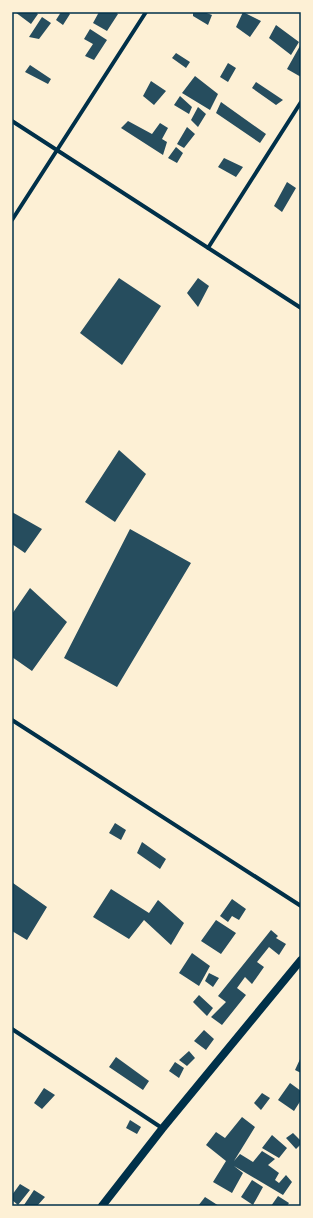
<svg xmlns="http://www.w3.org/2000/svg" width="313" height="1218" viewBox="0 0 313 1218" font-family="'Noto Sans',sans-serif">
	<rect width="100%" height="100%" fill="#fdf0d5"/>
	<path fill="#264d5e" d="M15 12H35L38 14 31 24Z
		M61 12H68L70 14 63 25 56 20Z
		M99 12H115L118 14 107 31 93 23Z
		M193 12H204L212 15 208 25 193 16Z
		M243 12 261 21 250 37 236 27Z
		M42 17 51 23 39 39 29 37Z
		M276 25 299 42 291 55 269 38Z
		M90 29 107 40 94 60 85 56 93 44 84 39Z
		M301 44V77L287 69Z
		M176 53 190 62 186 68 172 58Z
		M228 63 236 68 228 82 220 77Z
		M30 65 51 79 48 84 25 72Z
		M195 76 218 94 210 110 182 93Z
		M151 81 166 91 154 105 143 96Z
		M256 82 283 100 276 105 252 88Z
		M180 96 192 107 189 114 174 105Z
		M221 102 266 134 260 143 216 113Z
		M198 107 206 114 198 127 191 120Z
		M128 121 152 134 160 123 168 128 162 139 167 142 163 155 121 128Z
		M187 127 195 134 184 148 177 144Z
		M176 147 183 153 177 163 168 158Z
		M224 158 243 167 236 177 218 167Z
		M287 182 296 188 282 212 274 206Z
		M119 278 161 306 122 365 80 333Z
		M198 278 209 286 198 307 187 293Z
		M119 450 146 474 115 522 85 502Z
		M12 512 42 529 25 553 12 544Z
		M130 529 191 563 117 687 64 658Z
		M30 588 67 622 32 671 12 657V614Z
		M115 823 126 830 121 840 109 833Z
		M142 842 166 859 160 869 137 853Z
		M13 883 47 907 27 940 12 931Z
		M111 889 149 913 158 900 184 923 171 945 144 920 129 939 93 917Z
		M232 899 246 909 239 920 232 916 228 922 220 916Z
		M216 920 236 933 221 954 201 941Z
		M271 930 278 936 276 938 286 944 279 955 269 947 257 962 264 967 252 984 245 977 237 988 246 995 222 1025 211 1017 226 1002 218 996Z
		M192 953 210 966 199 986 179 973Z
		M209 973 219 978 213 987 205 981Z
		M199 995 213 1008 207 1016 193 1002Z
		M204 1030 214 1039 206 1050 194 1041Z
		M189 1051 195 1058 187 1066 179 1060Z
		M116 1057 149 1081 143 1090 109 1067Z
		M301 1057V1073L295 1070Z
		M175 1062 184 1068 179 1078 169 1071Z
		M290 1083 301 1091V1100L294 1111 278 1100Z
		M44 1088 55 1095 42 1109 34 1103Z
		M262 1093 270 1098 261 1110 254 1103Z
		M242 1117 255 1127 234 1161 240 1154 253 1162 262 1151 275 1159 268 1165 279 1173 275 1180 279 1183 286 1175 292 1182 283 1195 234 1166 243 1173 232 1193 213 1182 226 1161 206 1145 216 1132 225 1138Z
		M130 1120 141 1127 137 1134 126 1128Z
		M293 1133 301 1141V1144L296 1149 286 1138Z
		M272 1135 287 1148 279 1158 262 1148Z
		M252 1180 263 1187 253 1205 241 1197Z
		M20 1184 30 1190 18 1205 12 1200V1195Z
		M34 1190 45 1197 37 1206H26L24 1205Z
		M278 1196 289 1203 287 1206H271Z
		M205 1197 219 1206H198Z"/>
	<g fill="none" stroke-linecap="round" stroke-linejoin="round">
		<path stroke="#003049" stroke-width="4" d="M12 121 301 308
			M12 220 146 12
			M208 248 301 102
			M12 720 301 906
			M12 1029 162 1128"/>
		<path stroke="#003049" stroke-width="8" d="M102 1206 162 1129 301 960"/>
	</g>
	<rect width="313" height="1218" fill="none" stroke="#fdf0d5" stroke-width="26"/>
	<rect x="13" y="13" width="287" height="1192" fill="none" stroke="#003049" stroke-width="1.5"/>
</svg>
